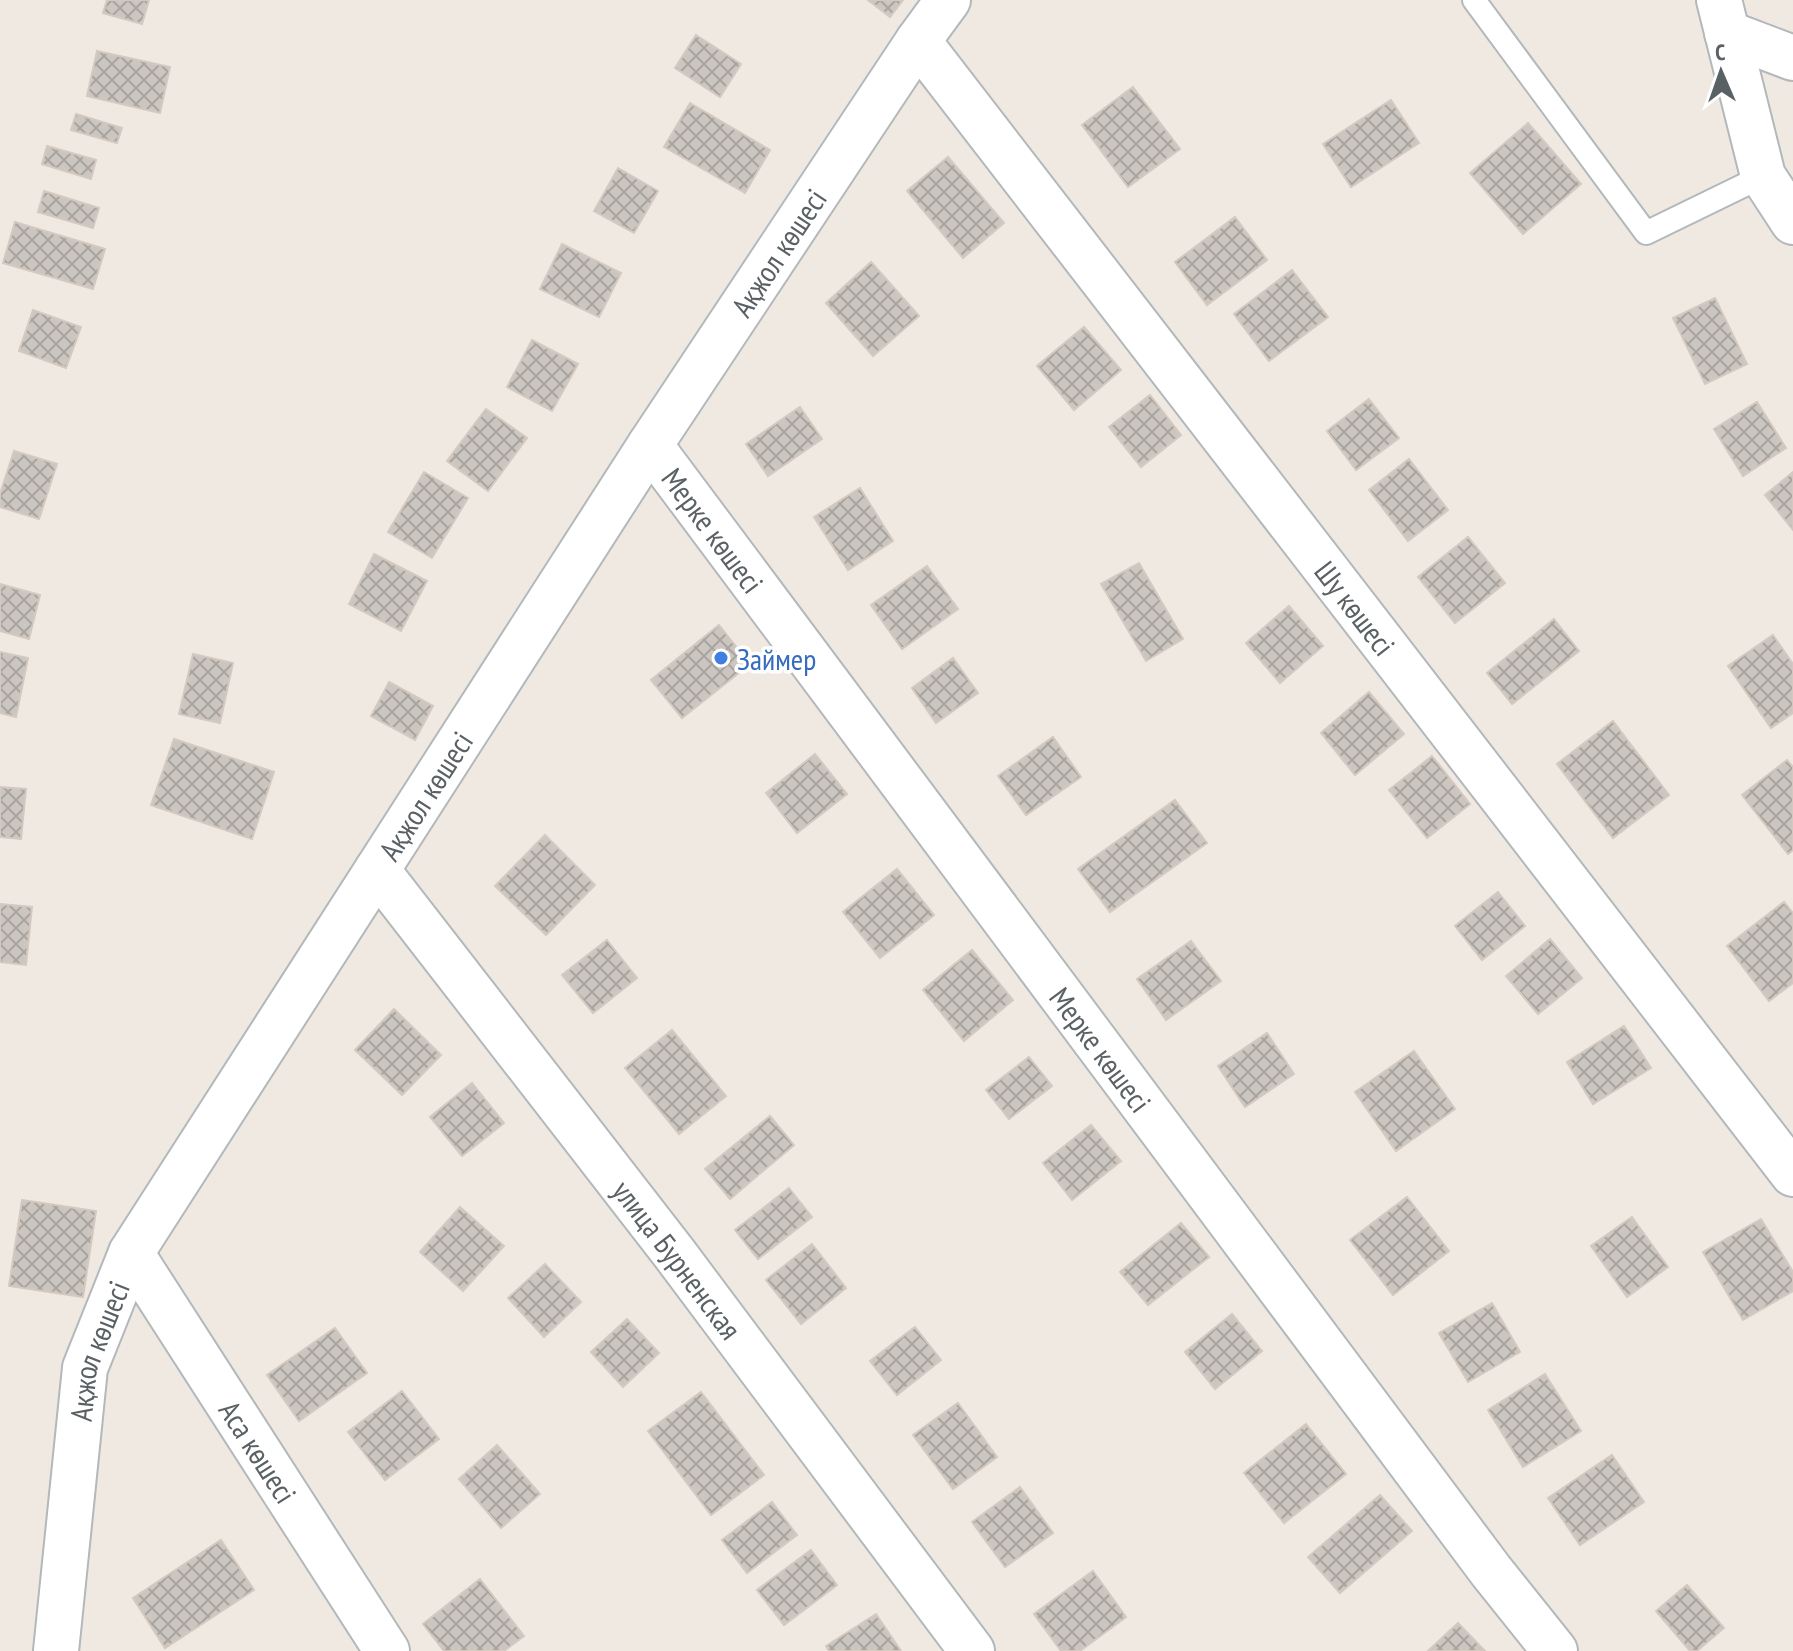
<svg xmlns="http://www.w3.org/2000/svg" width="1793" height="1651" viewBox="0 0 1793 1651" font-family="'PT Sans Narrow',sans-serif">
	<defs>
		<pattern id="building-cross-hatch" width="8" height="8" patternUnits="userSpaceOnUse" patternTransform="scale(2)"><rect width="8" height="8" fill="#ccc6c1"/><path d="M0 0l8 8M0 8l8-8" fill="none" stroke="#a9a4a0"/></pattern>
	</defs>
	<rect width="100%" height="100%" fill="#efe9e2"/>
	<path fill="url(#building-cross-hatch)" stroke="#d4c9c0" stroke-width="2" d="M107 0H149L142 24 103 13Z
		M868 0H903L890 17Z
		M696 35 741 64 720 97 675 68Z
		M97 51 170 67 160 113 87 96Z
		M1133 87 1180 149 1128 187 1082 125Z
		M1391 100 1419 143 1351 187 1323 144Z
		M690 103 770 150 745 193 664 147Z
		M76 114 122 128 117 143 71 130Z
		M1528 123 1581 184 1523 234 1470 173Z
		M47 146 96 160 91 179 42 164Z
		M948 157 1004 223 963 258 907 191Z
		M618 168 658 191 634 233 594 211Z
		M44 191 99 208 93 228 38 212Z
		M1235 217 1267 260 1207 305 1175 262Z
		M15 222 105 249 93 289 3 263Z
		M562 244 621 273 599 317 540 289Z
		M871 262 919 316 873 356 826 303Z
		M1292 270 1328 317 1269 361 1234 314Z
		M1715 298 1747 364 1705 384 1673 318Z
		M33 310 81 327 66 368 19 351Z
		M1084 327 1121 370 1074 410 1037 366Z
		M532 340 578 364 552 411 507 387Z
		M1150 395 1181 435 1141 467 1109 427Z
		M1369 399 1399 438 1356 470 1327 431Z
		M1757 402 1786 448 1743 476 1714 429Z
		M800 407 822 439 768 476 746 444Z
		M486 409 527 438 488 491 447 461Z
		M14 451 57 464 39 519 0 507V494Z
		M1409 459 1448 510 1408 541 1369 490Z
		M424 472 468 498 432 558 388 532Z
		M1793 472V530L1765 495Z
		M860 488 893 541 848 570 814 517Z
		M1468 537 1505 583 1455 623 1418 577Z
		M374 554 427 581 401 631 349 604Z
		M1139 563 1183 639 1146 661 1101 584Z
		M927 566 958 609 902 649 871 605Z
		M0 584 40 595 29 639 0 631Z
		M1289 606 1323 646 1280 683 1246 643Z
		M1554 619 1579 651 1512 704 1487 673Z
		M719 625 750 664 682 718 651 680Z
		M1773 635 1793 664V713L1771 728 1728 666Z
		M0 652 28 658 16 717 0 713Z
		M193 654 233 663 220 723 179 714Z
		M953 658 978 693 936 723 912 688Z
		M389 682 433 706 415 740 371 716Z
		M1369 692 1404 734 1355 775 1321 733Z
		M1613 721 1669 795 1613 838 1557 764Z
		M1053 737 1081 777 1026 815 998 776Z
		M174 739 274 772 252 839 151 805Z
		M815 754 847 794 797 833 766 793Z
		M1432 756 1470 804 1427 838 1389 790Z
		M1787 760 1793 767V850L1788 854 1742 795Z
		M0 787 26 789 21 839 0 837Z
		M1175 800 1207 843 1110 912 1078 869Z
		M545 835 595 885 546 935 495 886Z
		M897 869 934 915 880 958 843 912Z
		M1498 892 1525 926 1482 960 1455 926Z
		M1784 902 1793 913V983L1769 1001 1727 946Z
		M0 904 32 907 26 965 0 962Z
		M1550 939 1582 978 1538 1014 1506 976Z
		M607 940 637 978 593 1013 562 975Z
		M1191 941 1221 981 1166 1020 1137 979Z
		M972 950 1013 1000 964 1041 923 990Z
		M394 1009 441 1055 402 1095 355 1050Z
		M1624 1026 1651 1068 1593 1104 1567 1062Z
		M672 1030 726 1096 679 1134 625 1068Z
		M1267 1033 1294 1074 1245 1107 1218 1066Z
		M1414 1051 1455 1109 1396 1151 1355 1092Z
		M1029 1057 1052 1086 1009 1119 986 1090Z
		M472 1083 504 1123 462 1156 430 1117Z
		M770 1116 794 1145 730 1199 705 1169Z
		M1091 1125 1121 1161 1072 1200 1043 1163Z
		M789 1188 812 1217 758 1259 735 1230Z
		M1407 1197 1449 1251 1393 1295 1350 1240Z
		M22 1200 96 1211 83 1297 9 1286Z
		M460 1207 504 1246 463 1291 420 1252Z
		M1632 1217 1668 1267 1627 1297 1591 1246Z
		M1761 1219 1793 1272V1291L1743 1320 1703 1252Z
		M1181 1223 1209 1257 1148 1305 1120 1272Z
		M812 1244 846 1288 801 1324 766 1280Z
		M545 1264 581 1302 544 1337 508 1298Z
		M1492 1303 1520 1352 1468 1382 1439 1333Z
		M1232 1314 1262 1351 1215 1389 1185 1352Z
		M627 1319 659 1353 623 1387 591 1352Z
		M915 1327 941 1360 897 1395 870 1361Z
		M335 1328 367 1373 299 1421 267 1375Z
		M1545 1374 1581 1431 1523 1467 1488 1410Z
		M402 1391 439 1439 385 1480 348 1432Z
		M701 1392 764 1475 711 1515 648 1431Z
		M958 1403 997 1457 953 1489 913 1435Z
		M1306 1424 1346 1474 1284 1523 1244 1473Z
		M497 1445 540 1494 501 1528 459 1479Z
		M1612 1455 1644 1502 1580 1545 1548 1498Z
		M1020 1487 1053 1533 1005 1567 972 1522Z
		M1380 1495 1412 1531 1340 1593 1308 1557Z
		M772 1502 797 1535 747 1573 722 1540Z
		M221 1540 254 1590 165 1648 133 1598Z
		M811 1550 837 1585 784 1625 757 1590Z
		M1093 1571 1126 1617 1080 1651H1061L1034 1614Z
		M480 1579 524 1636 504 1651H444L423 1624Z
		M1687 1585 1724 1628 1697 1651H1690L1656 1611Z
		M876 1614 901 1651H829L826 1646Z
		M1458 1623 1485 1651H1428Z"/>
	<g fill="none" stroke-linecap="round" stroke-linejoin="round">
		<defs>
			<path id="lane" d="M1474 0 1646 233 1763 176"/>
			<g id="street">
				<path d="M1719 0 1763 176 1793 222"/>
				<path d="M1727 33 1793 58"/>
				<path id="s1" d="M918 41 1793 1174"/>
				<path id="s2" d="M650 445 1491 1571 1555 1651"/>
				<path id="s3" d="M377 870 674 1253 972 1651"/>
				<path id="s4" d="M131 1253 387 1651"/>
				<path id="s5" d="M56 1651 85 1368 131 1253 650 445 918 41 948 0"/>
			</g>
		</defs>
		<use href="#lane" stroke="#b3b8bb" stroke-width="26"/>
		<use href="#street" stroke="#b3b8bb" stroke-width="48"/>
		<use href="#lane" stroke="#fff" stroke-width="22"/>
		<use href="#street" stroke="#fff" stroke-width="44"/>
	</g>
	<circle fill="#3f7fe0" stroke="#fff" stroke-width="3" cx="721" cy="658" r="8"/>
	<g text-anchor="middle" dominant-baseline="central" stroke-width="7" stroke-linejoin="round" paint-order="stroke">
		<g font-size="30" fill="#5a6165" stroke="#fff">
			<text stroke="none"><textPath href="#s5" startOffset="1600">Ақжол көшесі</textPath></text>
			<text stroke="none"><textPath href="#s2" startOffset="106">Мерке көшесі</textPath></text>
			<text stroke="none"><textPath href="#s1" startOffset="716">Шу көшесі</textPath></text>
			<text stroke="none"><textPath href="#s5" startOffset="952">Ақжол көшесі</textPath></text>
			<text stroke="none"><textPath href="#s2" startOffset="754">Мерке көшесі</textPath></text>
			<text stroke="none"><textPath href="#s3" startOffset="492">улица Бурненская</textPath></text>
			<text stroke="none"><textPath href="#s5" startOffset="304">Ақжол көшесі</textPath></text>
			<text stroke="none"><textPath href="#s4" startOffset="236">Аса көшесі</textPath></text>
		</g>
		<g font-size="30" fill="#366cbe" stroke="#fff" text-anchor="start">
			<text x="737" y="658">Займер</text>
		</g>
	</g>
	<g transform="translate(1721 72) rotate(358)" stroke="#ffffff" stroke-width="6" paint-order="stroke">
	<path d="M0-6L14 30L0 20L-14 30Z" fill="#5a6165"/>
	<text y="-12" font-size="22" font-weight="bold" text-anchor="middle" fill="#5a6165">С</text>
	</g>
</svg>
